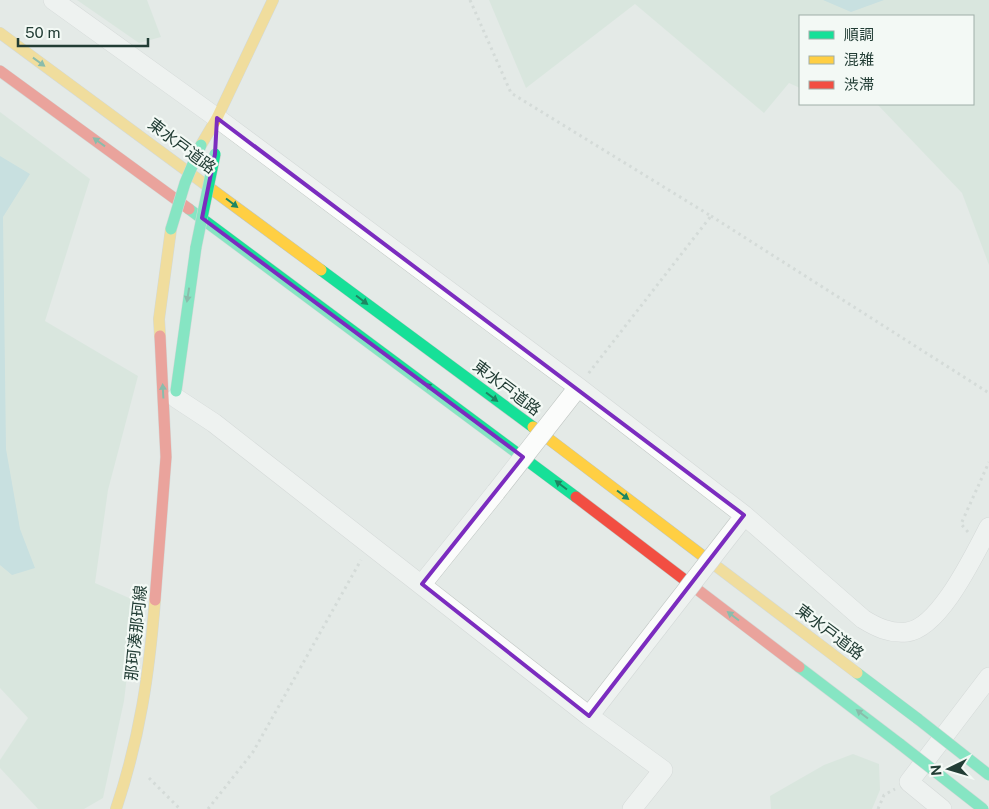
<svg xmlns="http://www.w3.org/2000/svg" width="989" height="809" viewBox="0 0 989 809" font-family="'Public Sans','Noto Sans JP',sans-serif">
	<rect width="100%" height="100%" fill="#e4eae7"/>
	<path fill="#cde3d3" d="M77 0H147L161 37 139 43Z
		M489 0H989V265L962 193 877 104H973V16H800V88L789 83 764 113 635 4 526 88Z
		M0 112 90 179 45 321 138 376 108 490 95 583 136 601 124 701 103 798 84 809H38L0 768V760L28 718 0 688Z
		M853 754 879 764 880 790 872 809H771L770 796 824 765Z"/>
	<path fill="#a6d4d8" d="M823 0H884L851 12Z
		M0 156 30 174 3 217 6 449 20 529 35 568 12 575 0 565Z"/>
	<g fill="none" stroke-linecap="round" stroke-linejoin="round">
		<defs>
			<path id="street" d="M53 0 217 118 578 387 744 515 863 619C876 627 890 634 907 632 940 628 974 555 989 527
				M176 398 214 423 589 716 663 770 632 809
				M422 584 496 492
				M589 716 658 627
				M942 809 909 782 989 677"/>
			<path id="fast" d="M189 209 576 497
				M321 270 533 427
				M176 391 196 247
				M799 667 900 744
				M857 673 918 719"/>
			<path id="slow" d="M0 33 321 270
				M201 145 217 118 273 0
				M160 336 159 319 171 229
				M533 427 857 673
				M116 809C140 737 149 675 155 600"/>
			<path id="jam" d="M0 71 189 209
				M576 497 799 667
				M155 600 166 457 160 336"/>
		</defs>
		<use href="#street" stroke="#c1c7c4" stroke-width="20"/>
		<use href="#fast" stroke="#bdc6c2" stroke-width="12"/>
		<use href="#slow" stroke="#bdc6c2" stroke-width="12"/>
		<use href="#jam" stroke="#bdc6c2" stroke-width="12"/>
		<path stroke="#c1cac5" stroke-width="3" stroke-dasharray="2.5 4" stroke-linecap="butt" d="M470 0 511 93 711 216 588 374
			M711 216 989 393
			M968 532 961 524 989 462
			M149 778 180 809
			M208 809 253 752 361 560
			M878 809 884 795 895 789"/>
		<use href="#street" stroke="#fbfcfb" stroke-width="19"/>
		<use href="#fast" stroke="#16e098" stroke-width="11"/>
		<use href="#slow" stroke="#ffcf43" stroke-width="11"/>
		<use href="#jam" stroke="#f24e42" stroke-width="11"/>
		<defs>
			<path id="street-bridge" d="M496 492 572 395
				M658 627 738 524"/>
			<path id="fast-bridge" d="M171 229 185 183 201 145
				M196 247 215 154
				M918 719 989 775
				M900 744 983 809"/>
		</defs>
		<use href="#street-bridge" stroke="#c1c7c4" stroke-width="20" stroke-linecap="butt"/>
		<use href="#fast-bridge" stroke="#bdc6c2" stroke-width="12" stroke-linecap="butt"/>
		<use href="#street-bridge" stroke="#fbfcfb" stroke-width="19"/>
		<use href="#fast-bridge" stroke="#16e098" stroke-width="11"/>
	</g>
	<defs><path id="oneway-solid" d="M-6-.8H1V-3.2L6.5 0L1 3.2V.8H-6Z" transform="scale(1.25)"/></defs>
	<g fill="#1d8662">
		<use href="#oneway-solid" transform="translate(39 62) rotate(36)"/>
		<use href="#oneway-solid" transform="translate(99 142) rotate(-144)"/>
		<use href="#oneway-solid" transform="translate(232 203) rotate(37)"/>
		<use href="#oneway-solid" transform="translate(188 295) rotate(99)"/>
		<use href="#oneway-solid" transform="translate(362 300) rotate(37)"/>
		<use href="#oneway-solid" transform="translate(431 388) rotate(-143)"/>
		<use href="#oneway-solid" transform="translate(163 391) rotate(-93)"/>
		<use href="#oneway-solid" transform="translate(492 397) rotate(37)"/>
		<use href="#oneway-solid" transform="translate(561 485) rotate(-143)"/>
		<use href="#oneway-solid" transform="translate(623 495) rotate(37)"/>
		<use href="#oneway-solid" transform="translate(733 616) rotate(-143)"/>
		<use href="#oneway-solid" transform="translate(862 714) rotate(-143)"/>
	</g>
	<path d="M0 0H989V809H0ZM217 118 744 515 589 716 422 584 523 457 202 218 215 154Z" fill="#e4eae7" fill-opacity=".55" fill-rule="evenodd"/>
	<path fill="none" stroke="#7b2cbf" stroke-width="4" stroke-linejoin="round" d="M217 118 744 515 589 716 422 584 523 457 202 218 215 154Z"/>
	<g text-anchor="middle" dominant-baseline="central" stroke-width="4.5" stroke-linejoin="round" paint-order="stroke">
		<g font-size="16" fill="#223d35" stroke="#f3f9f5">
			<text transform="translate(182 146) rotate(37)">東水戸道路</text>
			<text transform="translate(507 388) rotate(37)">東水戸道路</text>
			<text transform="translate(830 632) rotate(37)">東水戸道路</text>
			<text transform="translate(136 633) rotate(-84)">那珂湊那珂線</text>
		</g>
	</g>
	<rect x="799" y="15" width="175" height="90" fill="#f3f9f5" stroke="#9faea8"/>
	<rect x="809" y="31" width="25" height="8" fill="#16e098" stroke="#9faea8"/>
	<text x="844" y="40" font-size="15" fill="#223d35">順調</text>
	<rect x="809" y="56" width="25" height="8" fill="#ffcf43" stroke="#9faea8"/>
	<text x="844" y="65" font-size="15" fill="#223d35">混雑</text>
	<rect x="809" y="81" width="25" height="8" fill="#f24e42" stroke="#9faea8"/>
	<text x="844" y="90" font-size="15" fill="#223d35">渋滞</text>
	<g transform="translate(949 769) rotate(265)" stroke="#f3f9f5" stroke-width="4" paint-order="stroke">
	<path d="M0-4L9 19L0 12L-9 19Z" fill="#223d35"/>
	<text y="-8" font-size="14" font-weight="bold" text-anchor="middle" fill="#223d35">N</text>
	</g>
	<path d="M18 38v8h130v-8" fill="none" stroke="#223d35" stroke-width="2.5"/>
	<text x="25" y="38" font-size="15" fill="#223d35" stroke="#f3f9f5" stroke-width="4" paint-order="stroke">50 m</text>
</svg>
